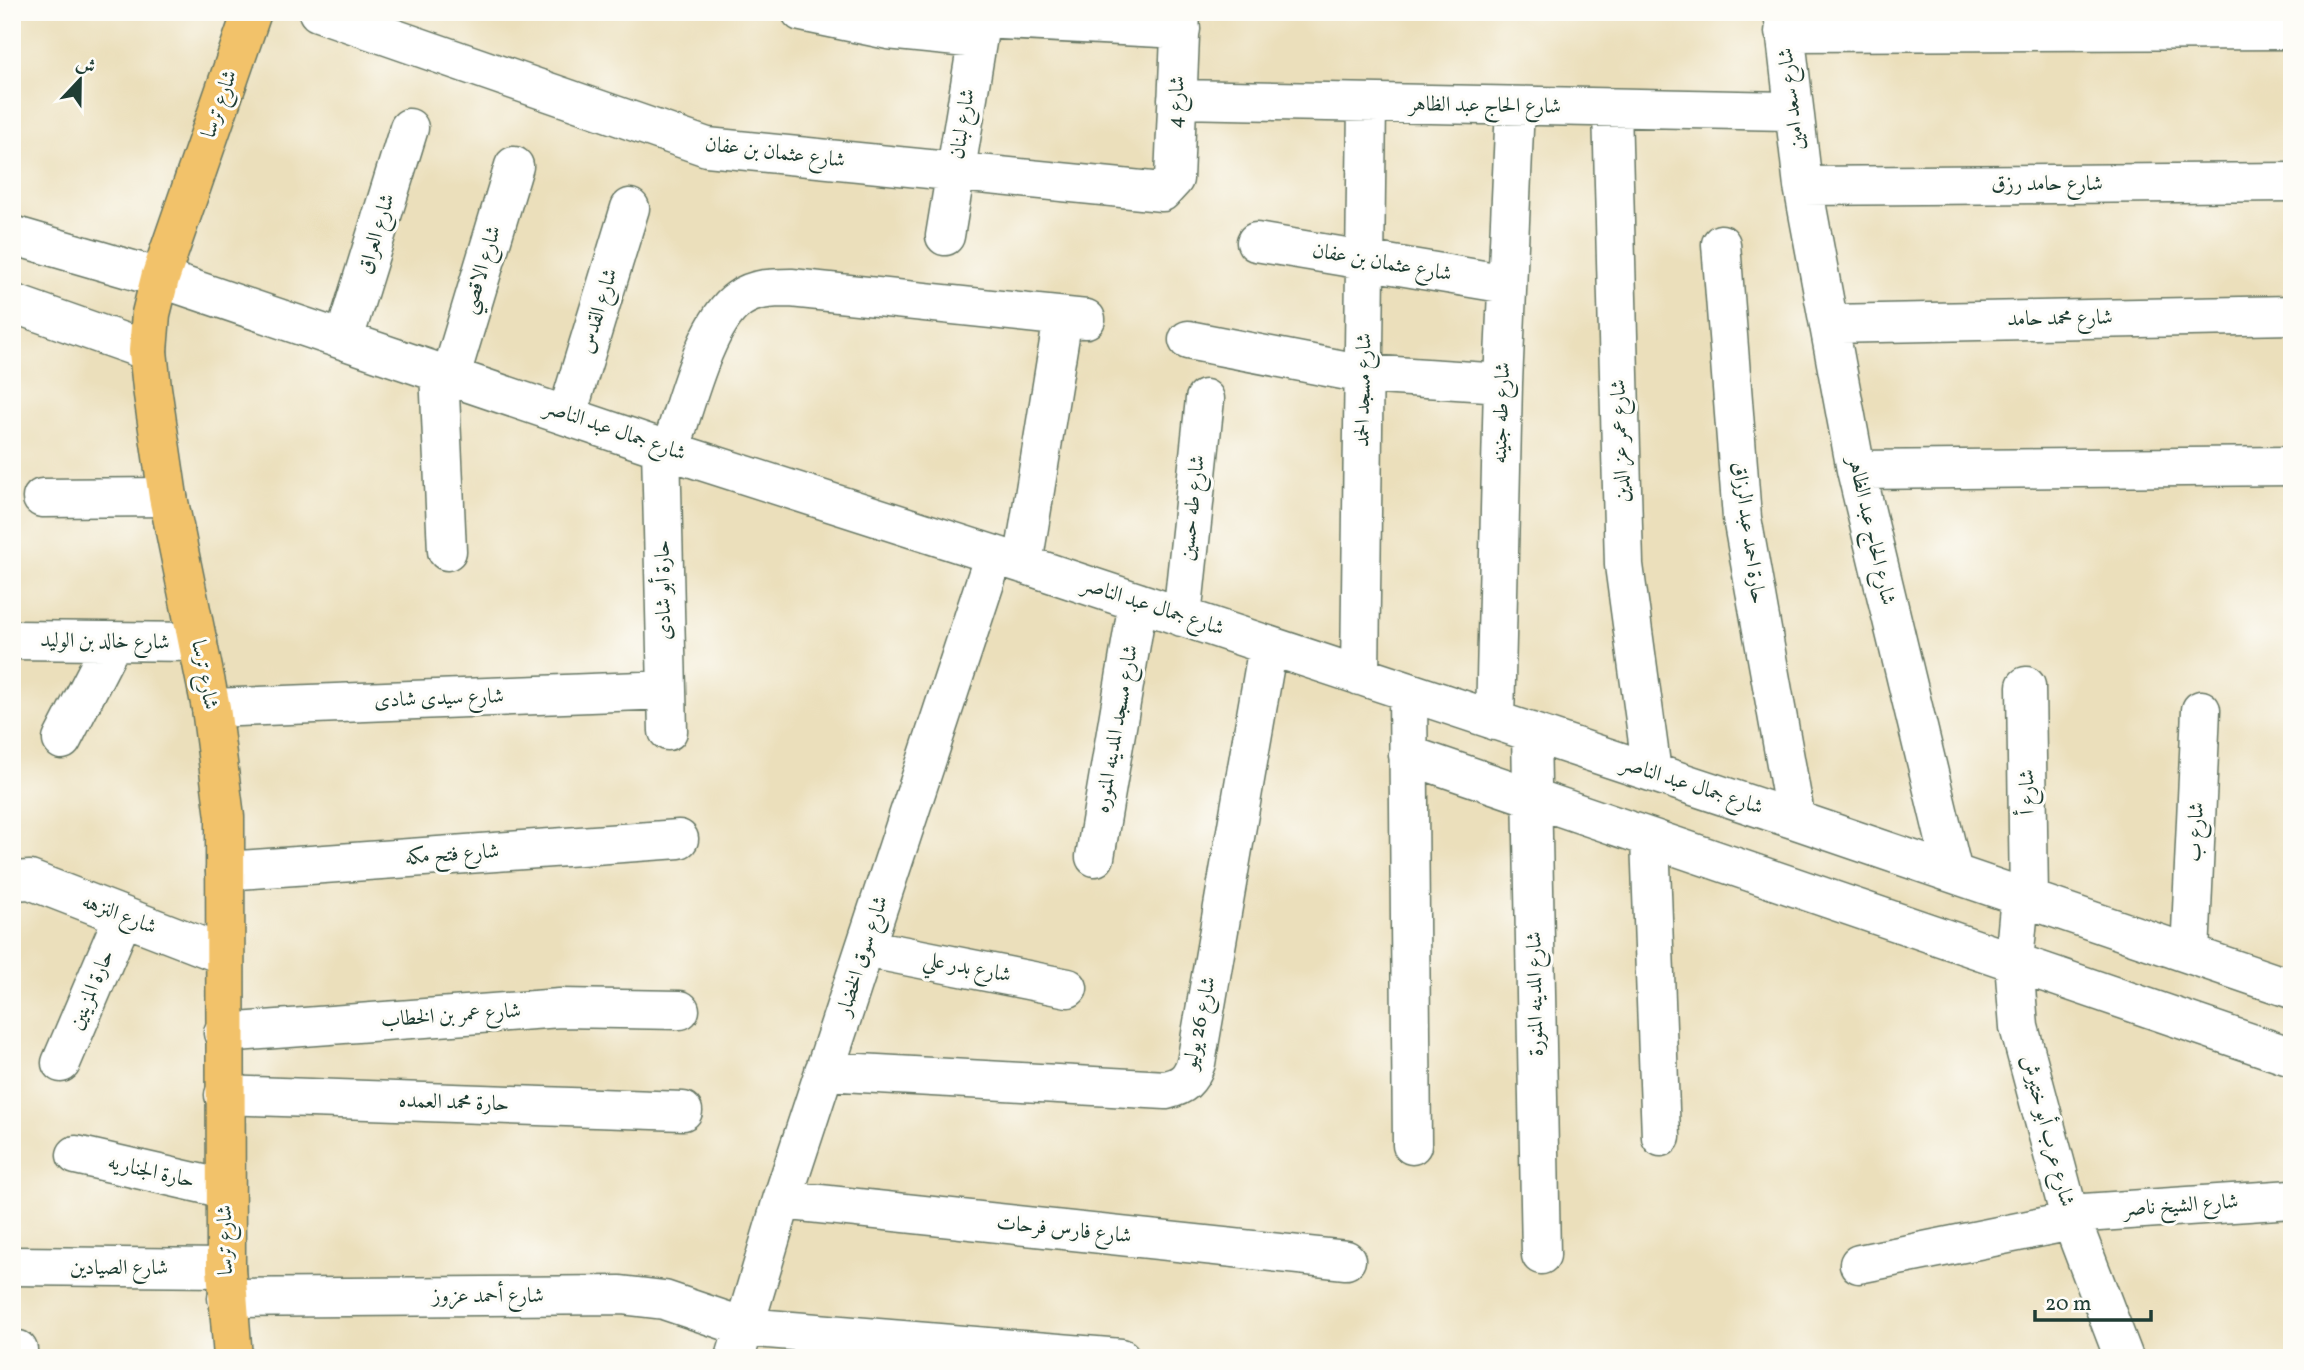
<svg xmlns="http://www.w3.org/2000/svg" width="2304" height="1370" viewBox="0 0 2304 1370" font-family="Vollkorn,Amiri,serif">
	<rect width="100%" height="100%" fill="#fdfcf7"/>
	<filter id="ink" filterUnits="userSpaceOnUse"><feTurbulence type="fractalNoise" baseFrequency=".0143" numOctaves="2"/><feDisplacementMap in="SourceGraphic" scale="14" xChannelSelector="R" yChannelSelector="G"/><feConvolveMatrix kernelMatrix="1 2 1 2 8 2 1 2 1" color-interpolation-filters="sRGB"/></filter>
	<filter id="wash" filterUnits="userSpaceOnUse"><feTurbulence type="fractalNoise" baseFrequency=".00686" numOctaves="4" result="noise"/><feDisplacementMap in="SourceGraphic" scale="28" xChannelSelector="R" yChannelSelector="G"/><feGaussianBlur stdDeviation="1.57" result="paint"/><feColorMatrix in="noise" values="0 0 0 0 0 0 0 0 0 0 0 0 0 0 0 0 0 1.4 0 .05"/><feComposite in="paint" operator="in"/></filter>
	<g filter="url(#wash)">
		<rect width="100%" height="100%" fill="#ebdfbb"/>
	</g>
	<g filter="url(#ink)">
		<g fill="none" stroke-linecap="round" stroke-linejoin="round">
			<defs>
				<path id="minor" d="M318 12 707 147 1162 192 1174 179 1181 12
					M801 12 888 30 977 39
					M1783 12 1803 186 1856 470 1953 873
					M981 19 1181 29
					M1784 32 2292 30
					M1177 99 1793 111
					M1612 108 1624 565 1652 772
					M1803 186 2292 182
					M12 235 160 278 661 448 1023 564 1796 820 2292 989
					M945 236 982 12
					M1256 242 1507 284
					M1721 244 1742 518 1796 820
					M12 303 148 351
					M1829 324 2292 315
					M344 339 409 128
					M1188 340 1364 374 1503 383
					M439 371 447 551
					M451 375 514 166
					M567 415 630 208
					M661 448 668 731
					M670 451C684 411 705 322 739 299 754 288 773 288 791 288L1086 319
					M1856 470 2292 466
					M42 498 168 497
					M1023 564 1063 317
					M1182 617 1205 399
					M12 640 198 642
					M1360 676 1367 103
					M2026 686 2029 899
					M1408 692 1412 1145
					M211 708 667 690
					M1495 721 1503 383 1515 106
					M1531 732 1541 1255
					M62 740 112 643
					M1408 755 2292 1057
					M1650 838 1661 1137
					M1095 857 1138 602
					M225 871 679 839
					M12 881 30 880 224 955
					M2020 896 2014 962 2019 1027 2069 1214 2124 1358
					M865 948 1068 988
					M2190 954 2201 710
					M223 1033 560 1008 680 1010
					M61 1063 123 917
					M824 1071 1166 1090C1183 1086 1190 1080 1196 1063L1268 646
					M224 1095 683 1111
					M76 1155 225 1189
					M782 1200 1346 1260
					M2069 1214 2292 1199
					M1859 1264 2072 1221
					M12 1266 226 1268
					M227 1298 621 1295 664 1300 744 1327 1121 1358
					M16 1358 18 1350
					M735 1358 782 1200 994 555"/>
				<path id="major" d="M233 1358 226 1268 225 817 211 708 168 497 152 388 148 351 151 314 160 278 252 12"/>
			</defs>
			<use href="#minor" stroke="#667663" stroke-width="41"/>
			<use href="#major" stroke="#667663" stroke-width="41"/>
			<use href="#minor" stroke="#fff" stroke-width="38"/>
			<use href="#major" stroke="#f2c26a" stroke-width="38"/>
		</g>
	</g>
	<g text-anchor="middle" dominant-baseline="central" stroke-width="6" stroke-linejoin="round" paint-order="stroke">
		<g font-size="21" fill="#1f3d34" stroke="#fdfcf7">
			<text transform="translate(1792 99) rotate(-97)">شارع سعد امين</text>
			<text transform="translate(1177 102) rotate(-87)">شارع 4</text>
			<text transform="translate(220 104) rotate(-71)">شارع ترسا</text>
			<text transform="translate(1485 106) rotate(1)">شارع الحاج عبد الظاهر</text>
			<text transform="translate(963 124) rotate(-81)">شارع لبنان</text>
			<text transform="translate(775 153) rotate(7)">شارع عثمان بن عفان</text>
			<text x="2047" y="184">شارع حامد رزق</text>
			<text transform="translate(377 234) rotate(-73)">شارع العراق</text>
			<text transform="translate(1382 263) rotate(10)">شارع عثمان بن عفان</text>
			<text transform="translate(482 270) rotate(-73)">شارع الاقصي</text>
			<text transform="translate(599 311) rotate(-73)">شارع القدس</text>
			<text transform="translate(2060 319) rotate(-1)">شارع محمد حامد</text>
			<text transform="translate(1364 390) rotate(-89)">شارع مسجد الحمد</text>
			<text transform="translate(1502 413) rotate(-88)">شارع طه جنينه</text>
			<text transform="translate(615 431) rotate(19)">شارع جمال عبد الناصر</text>
			<text transform="translate(1621 441) rotate(-92)">شارع عمر عز الدين</text>
			<text transform="translate(1193 508) rotate(-84)">شارع طه حسين</text>
			<text transform="translate(1871 531) rotate(77)">شارع الحاج عبد الظاهر</text>
			<text transform="translate(1748 533) rotate(82)">حارة احمد عبد الرزاق</text>
			<text transform="translate(664 590) rotate(-91)">حارة أبو شادى</text>
			<text transform="translate(1153 607) rotate(18)">شارع جمال عبد الناصر</text>
			<text transform="translate(105 642) rotate(1)">شارع خالد بن الوليد</text>
			<text transform="translate(204 675) rotate(79)">شارع ترسا</text>
			<text transform="translate(439 699) rotate(-2)">شارع سيدى شادى</text>
			<text transform="translate(1117 729) rotate(-80)">شارع مسجد المدينه المنوره</text>
			<text transform="translate(1692 786) rotate(18)">شارع جمال عبد الناصر</text>
			<text transform="translate(2028 792) rotate(-91)">شارع أ</text>
			<text transform="translate(2196 832) rotate(-87)">شارع ب</text>
			<text transform="translate(452 855) rotate(-4)">شارع فتح مكه</text>
			<text transform="translate(119 915) rotate(21)">شارع النزهه</text>
			<text transform="translate(863 956) rotate(-72)">شارع سوق الخضار</text>
			<text transform="translate(967 968) rotate(11)">شارع بدر علي</text>
			<text transform="translate(92 990) rotate(-67)">حارة المزينين</text>
			<text transform="translate(1536 994) rotate(-91)">شارع المدينه المنورة</text>
			<text transform="translate(451 1016) rotate(-4)">شارع عمر بن الخطاب</text>
			<text transform="translate(1200 1023) rotate(-78)">شارع 26 يوليو</text>
			<text transform="translate(454 1103) rotate(2)">حارة محمد العمده</text>
			<text transform="translate(2047 1131) rotate(75)">شارع عرب أبو ختيرش</text>
			<text transform="translate(151 1172) rotate(13)">حارة الجناريه</text>
			<text transform="translate(2181 1206) rotate(-4)">شارع الشيخ ناصر</text>
			<text transform="translate(1064 1230) rotate(6)">شارع فارس فرحات</text>
			<text transform="translate(226 1240) rotate(-91)">شارع ترسا</text>
			<text x="119" y="1268">شارع الصيادين</text>
			<text x="488" y="1296">شارع أحمد عزوز</text>
		</g>
	</g>
	<rect width="2304" height="1370" fill="none" stroke="#fdfcf7" stroke-width="42"/>
	<g transform="translate(80 80) rotate(22)" stroke="#fdfcf7" stroke-width="5" paint-order="stroke">
	<path d="M0-5L12 26L0 18L-12 26Z" fill="#1f3d34"/>
	<text y="-10" font-size="19" font-weight="bold" text-anchor="middle" fill="#1f3d34">ش</text>
	</g>
	<path d="M2035 1310v10h116v-10" fill="none" stroke="#1f3d34" stroke-width="3.5"/>
	<text x="2045" y="1310" font-size="21" fill="#1f3d34" stroke="#fdfcf7" stroke-width="5" paint-order="stroke">20 m</text>
</svg>
